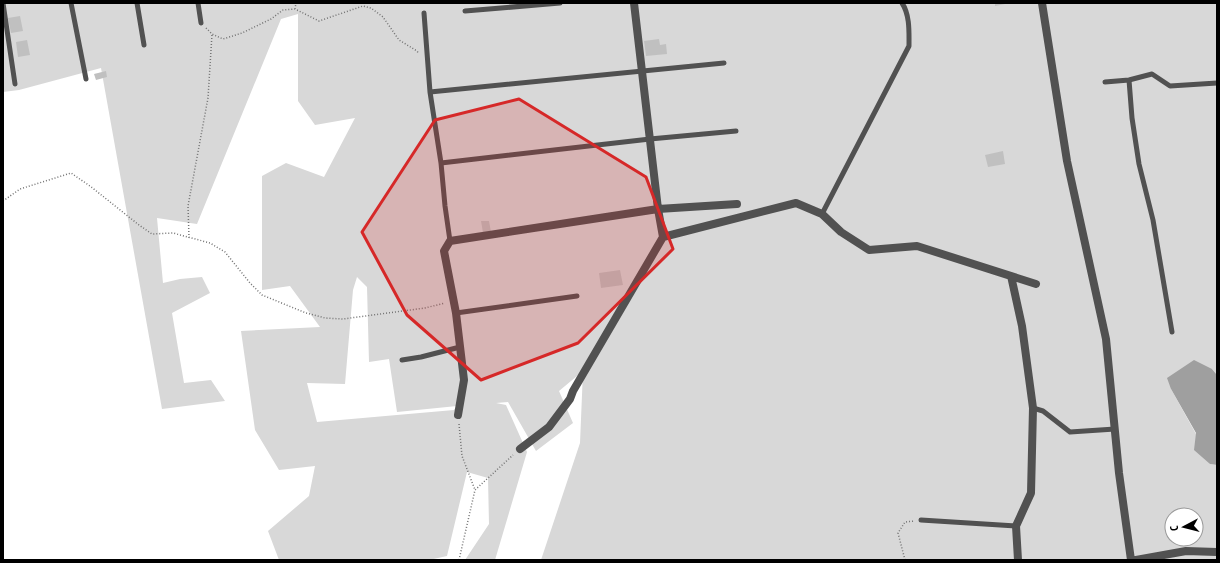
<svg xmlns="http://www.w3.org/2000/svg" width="1220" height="563" viewBox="0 0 1220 563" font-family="'PT Sans Narrow',sans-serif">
	<rect width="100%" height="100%" fill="#fff"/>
	<path fill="#d8d8d8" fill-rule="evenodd" d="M3 3H1217V375L1212 369 1171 389 1196 434 1210 464 1217 465V560H541L580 443 583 371 559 391 573 423 536 451 508 402 496 403 506 405 527 452 495 560H465L489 524 488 478 467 472 447 556 429 560H279L268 531 309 496 315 466 279 470 255 430 241 331 320 327 290 286 262 290V176L286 163 324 177 355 118 315 125 298 101V14L281 19 197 224 157 218 163 283 180 279 202 277 210 293 172 313 184 383 211 380 225 401 162 409 101 68 19 90 3 92ZM357 277 367 287 369 362 389 359 397 412 457 406 454 410 317 422 307 383 345 384 353 290ZM1172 515H1196V539H1172Z"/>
	<path fill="#9f9f9f" d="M1194 360 1212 369 1217 375V465L1210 464 1194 450 1196 433 1171 389 1167 378Z"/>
	<path fill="#c0c0c0" d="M995 3H1005V4L995 6Z
		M20 16 23 31 11 33 8 18Z
		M659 39 660 45 666 44 667 54 646 56 644 41Z
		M27 40 30 55 18 57 16 42Z
		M106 71 107 77 96 80 94 74Z
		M1003 151 1005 164 988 167 985 155Z
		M481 221H489L491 232 483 233Z
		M620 270 623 285 601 288 599 273Z"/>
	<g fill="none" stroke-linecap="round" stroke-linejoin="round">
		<path stroke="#737373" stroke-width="1.5" stroke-dasharray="1 2" stroke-linecap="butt" d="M295 9 296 3
			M206 28 212 34 223 39 242 33 271 19 283 10 295 9 319 21 363 6 371 8 383 17 399 40 417 51 419 54
			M3 201 20 189 71 173 90 186 139 225 152 234 173 233 210 243 225 252 250 283 262 295 306 313 325 318 343 319 425 308 445 303
			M189 238 188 206 208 98 212 34
			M459 424 462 456 475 490
			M459 560 475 490 513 455
			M905 560 898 533 905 522 915 521"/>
		<path stroke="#515151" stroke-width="5" d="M3 3 15 84
			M71 3 86 79
			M137 3 144 45
			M198 3 201 23
			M465 11 560 3
			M424 13 430 92 441 163 445 206 450 241
			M1129 80 1132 118 1139 164 1153 220 1172 332
			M1105 82 1129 80 1152 74 1170 86 1217 83
			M430 92 724 63
			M441 163 650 139 736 131
			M822 214 909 46C909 32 910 15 902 3
			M456 313 577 296
			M402 360 421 357 460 347
			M1033 408 1043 411 1070 432 1115 429
			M921 520 1016 526"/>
		<path stroke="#515151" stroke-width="8" d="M634 3 658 209 663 237
			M1042 3 1067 161 1106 339 1119 473 1131 560
			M1011 276 1022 326 1033 408 1031 493 1016 526 1018 560
			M458 415 464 380 456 313 444 251 450 241 658 209 737 204
			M520 449 549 427 570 399 573 391 663 237 796 203 822 214 841 232 869 250 917 246 1036 284
			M1136 560 1186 551 1217 552"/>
	</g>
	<path fill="#d62828" fill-opacity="0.2" stroke="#d62828" stroke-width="3" stroke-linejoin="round" d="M519 99 646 177 673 249 578 343 481 380 407 315 362 232 435 120Z"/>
	<rect width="1220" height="563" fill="none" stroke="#000000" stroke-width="8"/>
	<g transform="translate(1184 527) rotate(263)"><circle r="19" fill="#ffffff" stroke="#999999"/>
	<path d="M0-3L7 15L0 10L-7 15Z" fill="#000000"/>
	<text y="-6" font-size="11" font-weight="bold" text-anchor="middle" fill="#000000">С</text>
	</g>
</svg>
